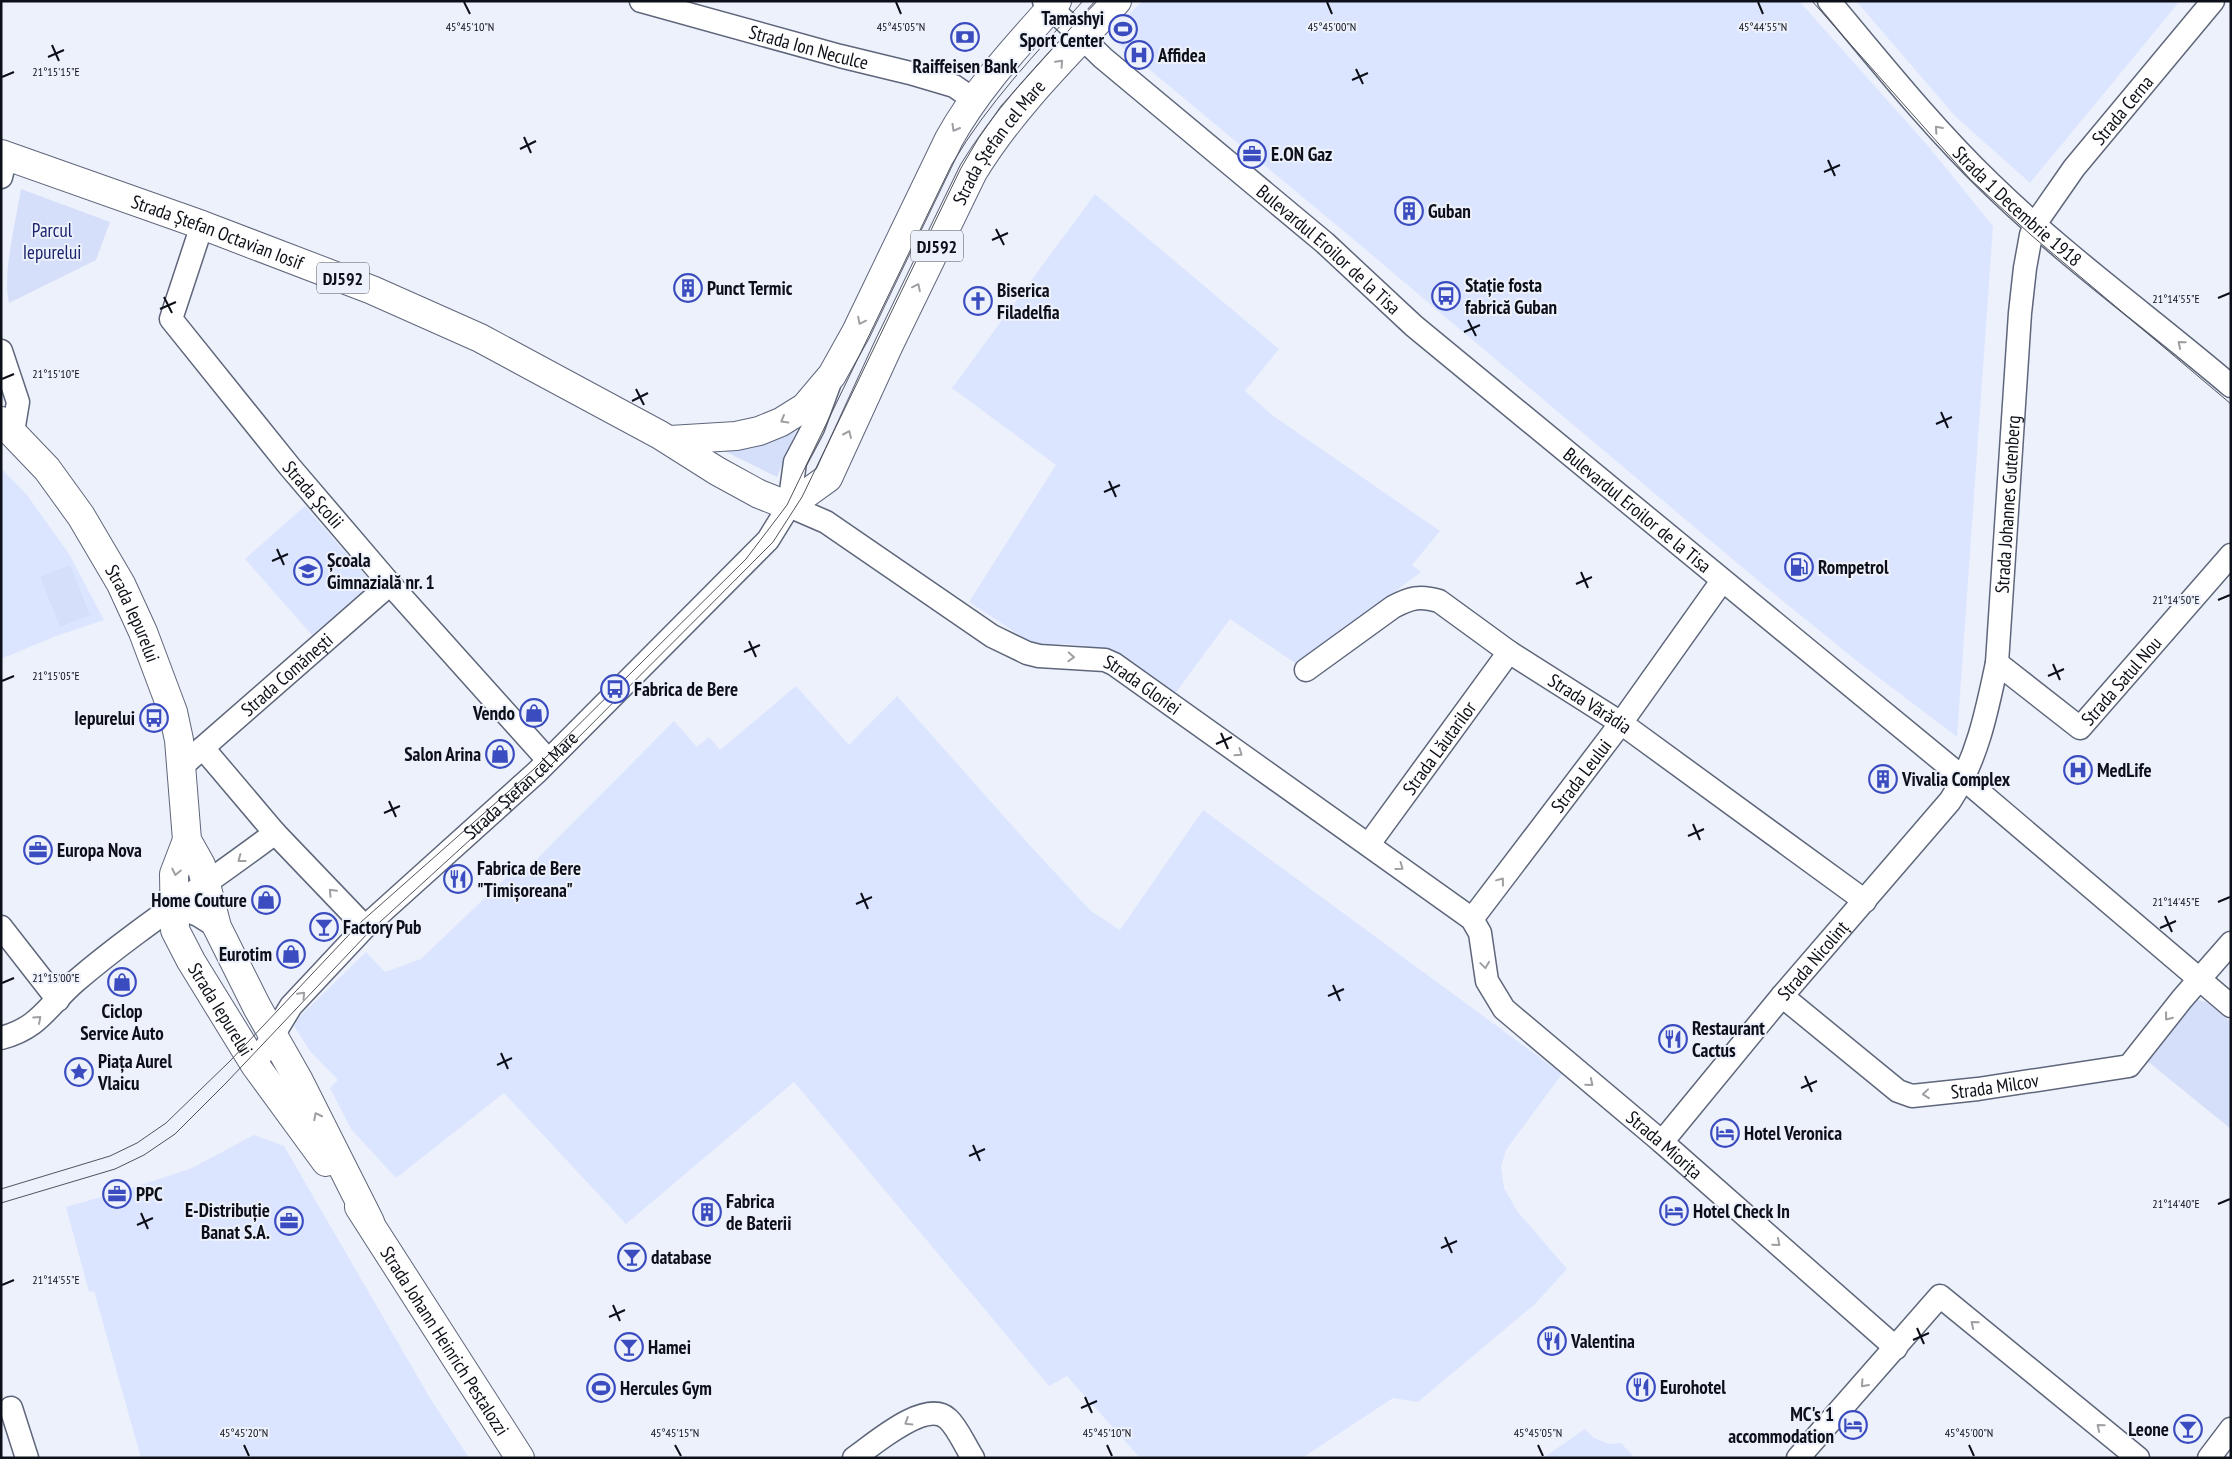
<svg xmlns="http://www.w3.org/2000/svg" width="2232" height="1459" viewBox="0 0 2232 1459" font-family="'PT Sans Narrow',sans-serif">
	<rect width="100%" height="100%" fill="#edf1fb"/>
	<path fill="#dce5ff" d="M1142 1H1799L1928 146 1993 226 1957 737 1857 661 1762 584 1353 239 1109 36Z
		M1856 1H2180L2030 183 1955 116Z
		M1095 194 1279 349 1245 391 1272 415 1440 531 1412 565 1421 572 1298 665 1230 619 1174 695 1105 649 1068 644H1033L969 602 1056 465 952 388Z
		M1 468 27 495 69 554 104 620 56 636 1 659Z
		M305 506 372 583 312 635 245 559Z
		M796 686 849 745 897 696 1033 849 1091 911 1120 930 1203 810 1562 1074 1506 1150 1501 1167 1504 1188 1517 1211 1567 1269 1535 1304 1418 1402 1393 1398 1302 1458H1140L1067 1376 1049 1386 794 1082 626 1224 504 1093 396 1178 351 1129 330 1088 338 1080 310 1051 294 1026 299 1017 366 952 385 972 421 959 519 865 525 871 674 721 697 747 709 737 720 750Z
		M254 1135 284 1146 430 1398 469 1458H141L94 1291 89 1292 66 1207 125 1190 190 1169Z
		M1585 1429 1594 1438 1609 1444 1621 1443 1635 1458H1543Z"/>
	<path fill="#d6dffa" d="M21 189 110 222 96 260 9 303C2 274 16 221 21 189Z
		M799 423 777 477 720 449Z
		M70 565 90 615 60 627 40 577Z
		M2198 1000 2206 1002 2231 1022V1129L2141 1056 2191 1001Z"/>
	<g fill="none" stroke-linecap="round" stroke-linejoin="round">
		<defs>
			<g id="minor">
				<path id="s1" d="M641 1 840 56 910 73 954 86 973 99"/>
				<path id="s2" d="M1044 1 1103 58 1325 243 1414 326 1951 768 2231 1006"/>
				<path id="s3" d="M1829 1C1881 63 1932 127 1990 183 2065 256 2151 318 2231 386"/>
				<path d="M1 177 6 156"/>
				<path id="s4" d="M202 225 171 319 290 467 390 584 548 760"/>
				<path d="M1 351 18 402 13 432"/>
				<path id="s5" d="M789 506 826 522 992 636 1027 653 1039 656 1105 660 1114 664 1472 919 1480 933 1487 981 1504 1009 1662 1142 1896 1348"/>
				<path id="s6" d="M1997 663 2080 728 2231 555"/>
				<path id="s7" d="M1306 670 1393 607C1410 598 1420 595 1439 601L1509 652 1621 723 1865 901"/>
				<path d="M203 748 275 833 365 927"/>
				<path id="s8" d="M182 766 390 584"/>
				<path id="s9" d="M1369 844 1509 652"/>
				<path d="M175 906 198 915 217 927"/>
				<path id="s10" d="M1472 919 1621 723 1722 581"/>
				<path d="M1 927 58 1000"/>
				<path id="s11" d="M1782 996 1898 1091 1912 1096 1978 1089 2129 1066 2182 999 2231 943"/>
				<path d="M1 1038C40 1028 48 1005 76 981 138 928 209 883 275 833"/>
				<path id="s12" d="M255 1065 291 1006 365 927 537 772 768 540 789 506 795 462 813 428 829 385"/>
				<path id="s13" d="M1662 1142 1782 996 1950 801C1977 760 1987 711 1997 663L2020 313 2025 268 2031 235 2035 224 2074 168 2213 1"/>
				<path d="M11 1408 27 1458"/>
				<path d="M854 1458C873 1445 926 1398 948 1419 958 1428 965 1446 973 1458"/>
				<path d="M1798 1458 1940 1296 2138 1458"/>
				<path d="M2209 1458 2231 1429"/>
			</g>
			<g id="major">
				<path id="s14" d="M1 154 202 225 372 290 480 338 660 435 717 471 759 494 789 506 828 478 888 347 973 172C1012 108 1066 56 1117 1"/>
				<path id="s15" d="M1 421 47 469 81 516 121 584 143 632 173 712 179 740 187 840 201 865 217 927 257 1007 299 1081 370 1222"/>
				<path d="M670 440 736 436 759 431 781 422 805 407 832 375 856 332 949 139C978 87 1018 45 1057 1"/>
				<path id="s16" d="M187 840 174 874 175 930 191 961 255 1065 326 1162"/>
				<path id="s17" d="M359 1207 520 1458"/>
			</g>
		</defs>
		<use href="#minor" stroke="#5e667b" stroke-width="25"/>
		<use href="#major" stroke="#5e667b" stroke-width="30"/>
		<use href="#minor" stroke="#fff" stroke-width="22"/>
		<use href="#major" stroke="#fff" stroke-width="28"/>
		<path stroke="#50535c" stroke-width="1" d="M1812 1 1970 179 2031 235 2231 404
			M1 1189 110 1156 137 1143 166 1123 230 1061 361 922 534 769 746 559 787 505 952 164C988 103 1036 53 1083 1
			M1 1203 115 1169 144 1155 175 1134 226 1083 369 932 540 776 773 542 802 497 961 168 978 139 1001 106 1095 1"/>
	</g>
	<defs><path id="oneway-chevron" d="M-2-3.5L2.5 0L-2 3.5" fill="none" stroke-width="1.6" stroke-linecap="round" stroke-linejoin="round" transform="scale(1.25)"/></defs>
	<g stroke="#9e9fa3">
		<use href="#oneway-chevron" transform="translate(1060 63) rotate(-47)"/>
		<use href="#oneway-chevron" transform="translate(955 128) rotate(120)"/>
		<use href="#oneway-chevron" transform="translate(1938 129) rotate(-132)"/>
		<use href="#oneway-chevron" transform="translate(917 287) rotate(-64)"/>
		<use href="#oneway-chevron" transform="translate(861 321) rotate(116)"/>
		<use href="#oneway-chevron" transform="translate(2181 344) rotate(-140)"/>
		<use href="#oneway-chevron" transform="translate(784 420) rotate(150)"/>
		<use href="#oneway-chevron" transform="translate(848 434) rotate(-66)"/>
		<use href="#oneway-chevron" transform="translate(1071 657) rotate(3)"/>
		<use href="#oneway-chevron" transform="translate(1239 753) rotate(35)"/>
		<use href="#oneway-chevron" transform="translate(241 859) rotate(143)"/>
		<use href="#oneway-chevron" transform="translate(1400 867) rotate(36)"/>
		<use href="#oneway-chevron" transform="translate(176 872) rotate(102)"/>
		<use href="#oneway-chevron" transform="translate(1501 881) rotate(-53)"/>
		<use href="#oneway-chevron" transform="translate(332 892) rotate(-134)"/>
		<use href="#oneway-chevron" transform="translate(1485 965) rotate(82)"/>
		<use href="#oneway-chevron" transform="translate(302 995) rotate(-47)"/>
		<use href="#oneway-chevron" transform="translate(2168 1017) rotate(128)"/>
		<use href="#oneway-chevron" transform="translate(38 1019) rotate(-42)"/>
		<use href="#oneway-chevron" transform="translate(1590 1083) rotate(40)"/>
		<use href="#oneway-chevron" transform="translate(1926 1094) rotate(174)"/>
		<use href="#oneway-chevron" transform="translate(317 1116) rotate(-117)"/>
		<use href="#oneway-chevron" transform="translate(1777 1243) rotate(41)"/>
		<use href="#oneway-chevron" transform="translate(1974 1324) rotate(-141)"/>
		<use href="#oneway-chevron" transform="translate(1864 1384) rotate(132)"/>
		<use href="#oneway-chevron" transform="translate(908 1422) rotate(148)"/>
		<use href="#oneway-chevron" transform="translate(2100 1427) rotate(-141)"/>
	</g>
	<path fill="none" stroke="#0d1018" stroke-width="2" d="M464 2 470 14M896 2 901 14M1327 2 1332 14M1758 2 1763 14M52 45 59 61M48 57 64 50M1356 69 1363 84M2 77 14 72M1352 80 1368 73M524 137 531 153M520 149 536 141M1828 160 1835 176M1824 172 1840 165M996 229 1004 245M992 240 1008 233M164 297 172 313M2218 298 2230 293M160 309 176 302M1468 320 1476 336M1464 332 1480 325M2 379 14 374M636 389 644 405M632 401 648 393M1941 412 1948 428M1936 424 1952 417M1109 481 1116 497M1104 492 1120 485M277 549 284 565M272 561 288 554M1581 572 1588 588M1576 584 1592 577M2218 600 2230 595M749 641 756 657M744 652 760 645M2053 664 2060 680M2048 676 2064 669M2 681 14 676M1221 733 1228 749M1216 744 1232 737M389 801 396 817M384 813 400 806M1693 824 1700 840M1688 836 1704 829M861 893 868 909M2218 902 2230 897M856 904 872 897M2165 916 2172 932M2160 928 2176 921M2 983 14 978M1333 985 1340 1001M1328 996 1344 989M501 1053 508 1069M497 1065 512 1058M1805 1076 1812 1092M1801 1088 1817 1081M973 1145 980 1161M969 1156 985 1149M2218 1204 2230 1199M141 1213 148 1229M137 1225 153 1218M1445 1237 1452 1253M1441 1248 1457 1241M2 1285 14 1280M613 1305 620 1321M609 1317 625 1310M1917 1328 1924 1344M1913 1340 1929 1333M1085 1397 1092 1413M1081 1408 1097 1401M244 1445 249 1456M675 1445 681 1456M1107 1445 1112 1456M1538 1445 1543 1456M1969 1445 1974 1456"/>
	<defs>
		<symbol id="stadium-ring" viewBox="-11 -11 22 22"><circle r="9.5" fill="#edf1fb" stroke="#3a4cbf" stroke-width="1.5"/><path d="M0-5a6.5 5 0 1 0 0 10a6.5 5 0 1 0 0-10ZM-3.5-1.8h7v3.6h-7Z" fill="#3a4cbf"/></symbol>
		<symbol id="bank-ring" viewBox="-11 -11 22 22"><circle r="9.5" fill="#edf1fb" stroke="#3a4cbf" stroke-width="1.5"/><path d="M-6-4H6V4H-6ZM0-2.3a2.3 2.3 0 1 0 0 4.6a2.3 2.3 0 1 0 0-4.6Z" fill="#3a4cbf"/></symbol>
		<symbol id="hospital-ring" viewBox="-11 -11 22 22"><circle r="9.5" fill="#edf1fb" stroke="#3a4cbf" stroke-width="1.5"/><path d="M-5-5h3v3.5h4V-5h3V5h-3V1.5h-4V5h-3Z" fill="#3a4cbf"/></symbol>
		<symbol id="office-ring" viewBox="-11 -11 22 22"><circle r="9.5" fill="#edf1fb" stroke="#3a4cbf" stroke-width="1.5"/><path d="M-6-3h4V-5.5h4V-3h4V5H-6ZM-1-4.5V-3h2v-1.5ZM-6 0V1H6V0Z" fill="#3a4cbf"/></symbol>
		<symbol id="building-ring" viewBox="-11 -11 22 22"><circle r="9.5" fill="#edf1fb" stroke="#3a4cbf" stroke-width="1.5"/><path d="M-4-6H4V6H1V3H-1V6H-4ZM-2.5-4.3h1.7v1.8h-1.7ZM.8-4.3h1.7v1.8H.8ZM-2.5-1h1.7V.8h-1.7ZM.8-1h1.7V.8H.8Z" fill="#3a4cbf"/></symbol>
		<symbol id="bus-ring" viewBox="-11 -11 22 22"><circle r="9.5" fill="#edf1fb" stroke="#3a4cbf" stroke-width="1.5"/><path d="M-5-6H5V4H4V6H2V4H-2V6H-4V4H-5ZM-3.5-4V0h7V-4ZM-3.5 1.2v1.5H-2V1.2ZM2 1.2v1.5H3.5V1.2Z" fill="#3a4cbf"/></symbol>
		<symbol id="church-ring" viewBox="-11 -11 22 22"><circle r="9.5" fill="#edf1fb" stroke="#3a4cbf" stroke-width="1.5"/><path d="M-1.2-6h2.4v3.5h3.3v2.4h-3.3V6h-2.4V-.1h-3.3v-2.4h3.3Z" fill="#3a4cbf"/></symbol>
		<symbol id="fuel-ring" viewBox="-11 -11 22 22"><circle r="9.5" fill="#edf1fb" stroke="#3a4cbf" stroke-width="1.5"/><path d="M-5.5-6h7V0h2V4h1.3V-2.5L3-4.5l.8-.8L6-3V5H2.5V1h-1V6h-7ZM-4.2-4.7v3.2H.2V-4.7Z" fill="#3a4cbf"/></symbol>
		<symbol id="school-ring" viewBox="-11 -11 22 22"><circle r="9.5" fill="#edf1fb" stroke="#3a4cbf" stroke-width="1.5"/><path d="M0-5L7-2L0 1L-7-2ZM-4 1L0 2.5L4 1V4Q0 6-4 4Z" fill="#3a4cbf"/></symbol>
		<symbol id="shop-ring" viewBox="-11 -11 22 22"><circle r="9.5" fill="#edf1fb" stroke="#3a4cbf" stroke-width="1.5"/><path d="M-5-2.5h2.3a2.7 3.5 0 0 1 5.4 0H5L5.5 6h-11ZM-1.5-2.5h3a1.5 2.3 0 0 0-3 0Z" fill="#3a4cbf"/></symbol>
		<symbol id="restaurant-ring" viewBox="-11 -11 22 22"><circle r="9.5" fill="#edf1fb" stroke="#3a4cbf" stroke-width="1.5"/><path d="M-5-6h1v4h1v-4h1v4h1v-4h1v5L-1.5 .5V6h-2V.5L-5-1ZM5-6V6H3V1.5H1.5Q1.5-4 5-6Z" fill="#3a4cbf"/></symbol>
		<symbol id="bar-ring" viewBox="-11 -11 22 22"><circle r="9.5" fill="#edf1fb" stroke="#3a4cbf" stroke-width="1.5"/><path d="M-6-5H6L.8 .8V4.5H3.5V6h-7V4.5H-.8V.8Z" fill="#3a4cbf"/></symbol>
		<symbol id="sight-ring" viewBox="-11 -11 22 22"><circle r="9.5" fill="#edf1fb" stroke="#3a4cbf" stroke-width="1.5"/><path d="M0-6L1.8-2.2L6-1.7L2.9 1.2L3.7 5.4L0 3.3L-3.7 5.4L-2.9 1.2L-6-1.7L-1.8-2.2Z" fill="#3a4cbf"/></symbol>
		<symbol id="hotel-ring" viewBox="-11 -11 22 22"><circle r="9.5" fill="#edf1fb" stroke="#3a4cbf" stroke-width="1.5"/><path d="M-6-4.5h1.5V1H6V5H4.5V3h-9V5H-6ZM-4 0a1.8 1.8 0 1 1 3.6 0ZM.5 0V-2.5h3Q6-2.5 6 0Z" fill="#3a4cbf"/></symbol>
	</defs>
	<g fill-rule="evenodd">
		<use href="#stadium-ring" x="1107" y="13" width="32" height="32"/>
		<use href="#bank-ring" x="949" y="21" width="32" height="32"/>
		<use href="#hospital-ring" x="1123" y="39" width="32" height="32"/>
		<use href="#office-ring" x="1236" y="138" width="32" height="32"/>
		<use href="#building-ring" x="1393" y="195" width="32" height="32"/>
		<use href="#building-ring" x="672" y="272" width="32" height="32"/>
		<use href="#bus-ring" x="1430" y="280" width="32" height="32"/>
		<use href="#church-ring" x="962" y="285" width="32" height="32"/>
		<use href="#fuel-ring" x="1783" y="551" width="32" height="32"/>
		<use href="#school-ring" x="292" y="555" width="32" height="32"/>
		<use href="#bus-ring" x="599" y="673" width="32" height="32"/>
		<use href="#shop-ring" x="518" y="697" width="32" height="32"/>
		<use href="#bus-ring" x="138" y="702" width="32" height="32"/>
		<use href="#shop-ring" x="484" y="738" width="32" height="32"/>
		<use href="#hospital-ring" x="2062" y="754" width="32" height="32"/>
		<use href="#building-ring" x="1867" y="763" width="32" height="32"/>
		<use href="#office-ring" x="22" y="834" width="32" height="32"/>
		<use href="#restaurant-ring" x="442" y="863" width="32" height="32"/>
		<use href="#shop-ring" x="250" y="884" width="32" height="32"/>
		<use href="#bar-ring" x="308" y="911" width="32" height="32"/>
		<use href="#shop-ring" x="275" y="938" width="32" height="32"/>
		<use href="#shop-ring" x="106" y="966" width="32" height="32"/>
		<use href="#restaurant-ring" x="1657" y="1023" width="32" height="32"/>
		<use href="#sight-ring" x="63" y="1056" width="32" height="32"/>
		<use href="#hotel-ring" x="1709" y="1117" width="32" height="32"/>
		<use href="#office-ring" x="101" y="1178" width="32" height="32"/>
		<use href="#hotel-ring" x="1658" y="1195" width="32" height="32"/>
		<use href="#building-ring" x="691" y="1196" width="32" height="32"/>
		<use href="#office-ring" x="273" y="1205" width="32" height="32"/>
		<use href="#bar-ring" x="616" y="1241" width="32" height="32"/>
		<use href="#restaurant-ring" x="1536" y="1325" width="32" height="32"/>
		<use href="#bar-ring" x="613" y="1331" width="32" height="32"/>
		<use href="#restaurant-ring" x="1625" y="1371" width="32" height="32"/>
		<use href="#stadium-ring" x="585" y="1372" width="32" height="32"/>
		<use href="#hotel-ring" x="1837" y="1409" width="32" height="32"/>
		<use href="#bar-ring" x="2172" y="1413" width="32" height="32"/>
	</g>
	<g text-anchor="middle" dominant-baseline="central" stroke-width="4" stroke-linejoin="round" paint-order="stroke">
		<g fill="#edf1fb" stroke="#50545c" stroke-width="1">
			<rect x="911" y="230.5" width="52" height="31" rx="4"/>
			<rect x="317" y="262.5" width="52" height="31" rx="4"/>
		</g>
		<g font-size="18" font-weight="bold" fill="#0d1018">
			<text x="937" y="246">DJ592</text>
			<text x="343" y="278">DJ592</text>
		</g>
		<g font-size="19" font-weight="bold" fill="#0d1018" stroke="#edf1fb" text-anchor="start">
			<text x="1104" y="18" text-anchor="end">Tamashyi<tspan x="1104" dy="22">Sport Center</tspan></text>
			<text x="1158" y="55">Affidea</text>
			<text x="965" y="66" text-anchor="middle">Raiffeisen Bank</text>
			<text x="1271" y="154">E.ON Gaz</text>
			<text x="1428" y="211">Guban</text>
			<text x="1465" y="285">Stație fosta<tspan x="1465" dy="22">fabrică Guban</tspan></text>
			<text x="707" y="288">Punct Termic</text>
			<text x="997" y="290">Biserica<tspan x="997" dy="22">Filadelfia</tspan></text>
			<text x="327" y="560">Școala<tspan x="327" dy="22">Gimnazială nr. 1</tspan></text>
			<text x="1818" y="567">Rompetrol</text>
			<text x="634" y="689">Fabrica de Bere</text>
			<text x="515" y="713" text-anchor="end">Vendo</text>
			<text x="135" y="718" text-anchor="end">Iepurelui</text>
			<text x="481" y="754" text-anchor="end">Salon Arina</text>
			<text x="2097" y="770">MedLife</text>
			<text x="1902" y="779">Vivalia Complex</text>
			<text x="57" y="850">Europa Nova</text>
			<text x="477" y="868">Fabrica de Bere<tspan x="477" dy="22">"Timișoreana"</tspan></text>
			<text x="247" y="900" text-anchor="end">Home Couture</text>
			<text x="343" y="927">Factory Pub</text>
			<text x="272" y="954" text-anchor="end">Eurotim</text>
			<text x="122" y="1011" text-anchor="middle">Ciclop<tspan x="122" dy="22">Service Auto</tspan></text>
			<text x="1692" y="1028">Restaurant<tspan x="1692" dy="22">Cactus</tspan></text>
			<text x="98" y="1061">Piața Aurel<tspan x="98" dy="22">Vlaicu</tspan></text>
			<text x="1744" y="1133">Hotel Veronica</text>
			<text x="136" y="1194">PPC</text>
			<text x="726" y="1201">Fabrica<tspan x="726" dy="22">de Baterii</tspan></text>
			<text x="270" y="1210" text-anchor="end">E-Distribuție<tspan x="270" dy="22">Banat S.A.</tspan></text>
			<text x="1693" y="1211">Hotel Check In</text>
			<text x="651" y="1257">database</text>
			<text x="1571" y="1341">Valentina</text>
			<text x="648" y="1347">Hamei</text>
			<text x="1660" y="1387">Eurohotel</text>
			<text x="620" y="1388">Hercules Gym</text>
			<text x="1834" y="1414" text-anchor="end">MC's 1<tspan x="1834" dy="22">accommodation</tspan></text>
			<text x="2169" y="1429" text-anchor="end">Leone</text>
		</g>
		<g font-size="19" fill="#0d1018" stroke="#edf1fb">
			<text stroke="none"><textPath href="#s1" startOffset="174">Strada Ion Neculce</textPath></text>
			<text stroke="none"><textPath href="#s13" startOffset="1178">Strada Cerna</textPath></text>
			<text stroke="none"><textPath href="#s14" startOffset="1291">Strada Ștefan cel Mare</textPath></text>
			<text stroke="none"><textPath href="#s3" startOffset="279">Strada 1 Decembrie 1918</textPath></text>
			<text stroke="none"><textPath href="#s14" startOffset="230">Strada Ștefan Octavian Iosif</textPath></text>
			<text stroke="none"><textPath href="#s2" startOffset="378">Bulevardul Eroilor de la Tisa</textPath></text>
			<text stroke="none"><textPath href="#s4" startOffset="325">Strada Școlii</textPath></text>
			<text stroke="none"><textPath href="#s13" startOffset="752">Strada Johannes Gutenberg</textPath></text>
			<text stroke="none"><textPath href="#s2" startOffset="782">Bulevardul Eroilor de la Tisa</textPath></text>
			<text stroke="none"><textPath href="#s15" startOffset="235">Strada Iepurelui</textPath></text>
			<text stroke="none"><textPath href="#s8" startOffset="139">Strada Comănești</textPath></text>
			<text stroke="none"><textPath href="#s6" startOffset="168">Strada Satul Nou</textPath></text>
			<text stroke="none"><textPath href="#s5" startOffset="404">Strada Gloriei</textPath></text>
			<text stroke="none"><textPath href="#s7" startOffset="338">Strada Vărădia</textPath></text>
			<text stroke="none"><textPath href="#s9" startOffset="119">Strada Lăutarilor</textPath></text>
			<text stroke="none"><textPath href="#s10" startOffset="180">Strada Leului</textPath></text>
			<text stroke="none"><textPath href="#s12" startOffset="388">Strada Ștefan cel Mare</textPath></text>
			<text stroke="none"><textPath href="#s13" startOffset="236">Strada Nicolinț</textPath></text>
			<text stroke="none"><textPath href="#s16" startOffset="184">Strada Iepurelui</textPath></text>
			<text stroke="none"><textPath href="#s11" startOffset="248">Strada Milcov</textPath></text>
			<text stroke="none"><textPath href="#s5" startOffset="1116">Strada Miorița</textPath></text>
			<text stroke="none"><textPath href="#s17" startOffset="159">Strada Johann Heinrich Pestalozzi</textPath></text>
		</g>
		<g font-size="19" fill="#1b246c" stroke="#edf1fb">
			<text x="52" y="230">Parcul<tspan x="52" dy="22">Iepurelui</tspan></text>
		</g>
	</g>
	<g font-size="12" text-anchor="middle" fill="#0d1018" stroke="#edf1fb" stroke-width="4" stroke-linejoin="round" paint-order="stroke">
		<text x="470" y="31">45°45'10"N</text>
		<text x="901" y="31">45°45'05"N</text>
		<text x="1332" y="31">45°45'00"N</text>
		<text x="1763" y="31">45°44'55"N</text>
		<text x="56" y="76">21°15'15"E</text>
		<text x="2176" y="303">21°14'55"E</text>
		<text x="56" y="378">21°15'10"E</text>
		<text x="2176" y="604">21°14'50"E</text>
		<text x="56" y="680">21°15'05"E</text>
		<text x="2176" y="906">21°14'45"E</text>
		<text x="56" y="982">21°15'00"E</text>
		<text x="2176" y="1208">21°14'40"E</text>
		<text x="56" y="1284">21°14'55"E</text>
		<text x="244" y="1437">45°45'20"N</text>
		<text x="675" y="1437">45°45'15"N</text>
		<text x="1107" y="1437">45°45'10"N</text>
		<text x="1538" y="1437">45°45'05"N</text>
		<text x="1969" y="1437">45°45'00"N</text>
	</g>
	<rect width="2232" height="1459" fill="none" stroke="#0d1018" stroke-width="5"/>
</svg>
